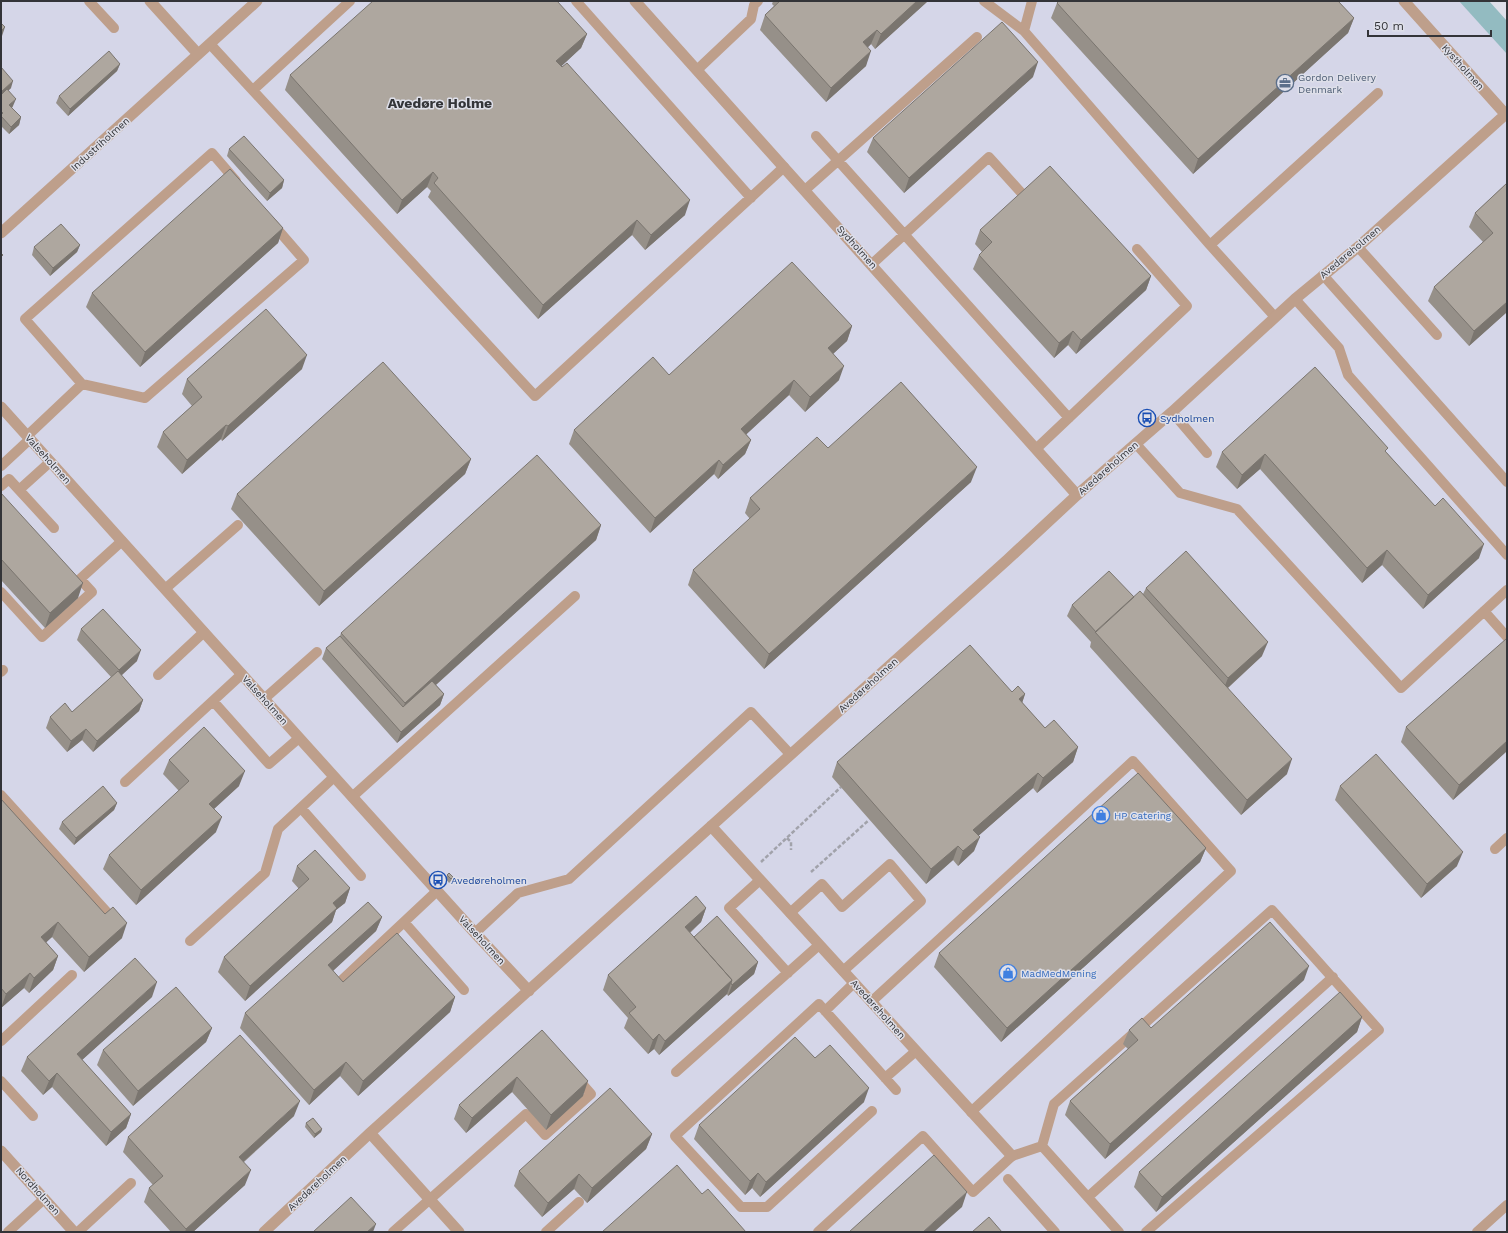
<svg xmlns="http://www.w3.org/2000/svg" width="1508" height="1233" viewBox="0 0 1508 1233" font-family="'Work Sans',sans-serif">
	<rect width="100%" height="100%" fill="#dedfe9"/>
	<path fill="#d5d6e8" d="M1 1H1487L1507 23V1232H1Z"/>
	<path fill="#93bbc1" d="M1459 1H1489L1507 21V54Z"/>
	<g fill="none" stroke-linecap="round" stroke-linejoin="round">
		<path stroke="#a1a2aa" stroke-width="2.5" stroke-dasharray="4 2" stroke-linecap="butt" d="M787 838 791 842V850
			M761 862 841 787
			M811 872 869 820"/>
		<path stroke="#be9f8b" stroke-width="10" d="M89 1 114 28
			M576 1 751 198
			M984 1 1024 31
			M1032 1 1024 31 1210 245
			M210 44 535 396 784 167
			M697 70 751 19 754 5 758 1
			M253 90 350 1
			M816 136 1069 418
			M805 190 977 37
			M1358 247 1437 335
			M872 264 989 157 1026 198
			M1323 275 1507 482
			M1295 299 1339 348 1348 375 1507 555
			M1275 317 1210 245 1378 93
			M82 384 145 398 304 260 272 223
			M1172 412 1207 453
			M27 436 82 384 25 319 212 153 236 181
			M1136 444 1180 493 1237 509 1401 688 1507 590
			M1037 448 1187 306 1137 249
			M1 466 30 439
			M1 486 9 479 54 528
			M19 490 50 462
			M165 589 238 525
			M1 592 42 637 92 592 80 579 122 541
			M1484 611 1507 637
			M1 672 3 670
			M158 675 204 632
			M264 699 317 652
			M213 701 269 764 299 738
			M125 782 242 674
			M1 795 115 921
			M352 797 575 596
			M301 808 361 876
			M1495 849 1507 838
			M760 880 729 908 788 973
			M790 913 822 884 842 907 890 864 921 901 843 971
			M404 922 464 990
			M475 933 518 893 569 879 751 712 790 754
			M190 941 265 873 278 829 334 777
			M341 981 437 891
			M871 1002 1133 761 1231 871 971 1112
			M825 1011 854 983
			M1 1041 72 975
			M676 1072 819 945
			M885 1078 916 1051
			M1 1081 33 1116
			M872 1111 767 1207H741L675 1136 819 1004 896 1090
			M1042 1146 1054 1104 1272 910 1379 1030 1146 1232
			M1042 1146 1119 1232
			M1008 1179 1055 1232
			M1088 1197 1333 977
			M8 1232 44 1199
			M78 1232 131 1183
			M393 1232 526 1114 545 1135 591 1094 577 1078
			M546 1232 579 1202
			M818 1232 923 1136 973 1192 1012 1156 1042 1146
			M1477 1232 1507 1205"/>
		<path stroke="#be9f8b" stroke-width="11" d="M150 1 198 54
			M635 1 1077 495
			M1404 1 1507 116
			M1 233 257 1
			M1 407 475 933 529 991
			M711 826 1012 1156
			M370 1133 459 1232
			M1 1151 74 1232
			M264 1232 370 1133 1007 560 1077 495 1172 412 1295 299 1358 247 1507 113"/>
	</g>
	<path fill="#969089" d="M773 1H928L875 49 871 44 868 47 866 66 826 102 760 30 765 15 774 6 772 4Z
		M1057 3 1354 18 1348 33 1193 174 1051 18Z
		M587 34 581 48 561 66 685 215 645 250 632 235 538 319 428 197 431 191 427 187 397 214 285 90 290 75Z
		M120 64 117 71 68 116 56 103 59 96Z
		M1 67 11 88 8 91 13 106 12 108 21 117 19 125 9 134 1 126Z
		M1033 77 904 193 867 152 873 138Z
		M229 149 284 180 282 188 267 201 227 156Z
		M1507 183V312L1469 346 1428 301 1434 287 1483 242 1469 227 1475 213Z
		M283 228 278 243 140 367 86 307 92 293Z
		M980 230 1151 276 1146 290 1076 354 1068 345 1054 358 973 269 979 255 982 252 975 244Z
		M80 245 77 252 50 276 32 255 34 247Z
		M852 326 847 341 833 354 839 380 805 412 789 395 746 434 751 440 745 454 718 479 714 474 650 533 569 444 574 430 669 375Z
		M302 369 222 441 221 439 182 474 157 447 163 432 192 406 182 394 187 379Z
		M828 448 971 482 764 669 688 585 693 570 750 519 745 513 750 498Z
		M1222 452 1387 453 1479 558 1423 609 1382 565 1362 583 1260 469 1237 489 1216 467Z
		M471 459 465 474 319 606 231 509 237 494Z
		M1 493 78 598 45 628 1 580Z
		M601 525 596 540 436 685 444 694 440 705 397 743 322 659 326 648 340 636 341 633Z
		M1146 588 1262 656 1228 688 1287 774 1241 815 1090 647 1091 642 1067 616 1072 605 1134 597 1143 594Z
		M81 629 137 661 121 676 143 700 139 711 93 752 82 740 67 752 46 728 50 717 72 712 111 677 77 640Z
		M1507 640V751L1453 800 1401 742 1406 727Z
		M1012 692 1025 694 1022 703 1045 728 1078 747 1073 762 1037 793 1033 788 978 836 974 851 958 866 953 860 926 884 832 777 837 762Z
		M169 760 239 786 214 809 216 832 136 905 103 869 109 855 179 791 163 774Z
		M1340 786 1457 866 1421 898 1335 800Z
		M1 799 122 938 84 972 52 937 46 942 58 956 53 970 29 993 24 988 1 1008Z
		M117 803 114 810 74 845 59 829 62 822Z
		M1206 848 1200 862 1001 1042 934 967 939 953Z
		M297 866 350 888 345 903 336 910 332 922 245 1001 218 972 224 957 299 889 292 881Z
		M447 875 453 877 452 880 449 883 446 879Z
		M706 908 701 922 690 933 694 937 758 962 754 974 728 996 727 994 659 1055 654 1049 648 1054 624 1028 628 1018 603 990 608 975Z
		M382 917 376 931 333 971 343 982 455 997 450 1012 358 1096 340 1076 309 1105 240 1028 245 1013Z
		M1304 980 1105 1159 1065 1115 1070 1101 1128 1049 1123 1044 1129 1030 1151 1028Z
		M152 997 82 1060 131 1114 126 1128 106 1146 52 1087 43 1095 21 1071 27 1057Z
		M1362 1017 1357 1032 1156 1212 1134 1187 1139 1172Z
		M212 1028 206 1042 133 1106 97 1065 103 1050Z
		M542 1030 583 1096 546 1130 512 1092 466 1133 454 1119 459 1105Z
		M815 1058 864 1102 760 1197 752 1188 745 1195 694 1139 699 1125Z
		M294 1116 244 1162 245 1185 193 1232H171L144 1202 149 1188 153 1185 123 1152 128 1137Z
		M306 1123 322 1129 321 1132 314 1138 305 1127Z
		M652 1134 646 1149 587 1203 574 1189 542 1217 514 1186 519 1171Z"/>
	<path fill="#7a756f" d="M917 1H928L875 49 881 34Z
		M1354 18 1348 33 1193 174 1198 159Z
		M5 27 1 39V31Z
		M877 30 871 44 858 57 863 42Z
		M587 34 581 48 551 76 556 61Z
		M871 51 866 66 826 102 831 88Z
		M1038 62 1033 77 904 193 909 178Z
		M120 64 117 71 68 116 70 109Z
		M13 81 11 88 1 97V92Z
		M16 99 13 106 7 113 9 105Z
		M21 117 19 125 9 134 11 127Z
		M433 172 427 187 397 214 402 200Z
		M284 180 282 188 267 201 270 193Z
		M690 200 685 215 645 250 651 235Z
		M637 220 632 235 538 319 543 305Z
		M283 228 278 243 140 367 145 352Z
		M80 245 77 252 50 276 53 268Z
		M1151 276 1146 290 1076 354 1081 340Z
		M1507 302V312L1469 346 1474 331Z
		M852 326 847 341 823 363 828 348Z
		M1073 331 1068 345 1054 358 1059 343Z
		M307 355 302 369 222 441 228 426Z
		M844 366 839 380 805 412 810 397Z
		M794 380 789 395 736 444 741 429Z
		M226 425 221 439 182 474 187 460Z
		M751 440 745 454 718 479 723 465Z
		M1265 454 1260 469 1237 489 1242 475Z
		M471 459 465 474 319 606 324 591Z
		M719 460 714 474 650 533 655 518Z
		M977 467 971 482 764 669 769 654Z
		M601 525 596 540 399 718 405 703Z
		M1484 544 1479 558 1423 609 1428 595Z
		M1387 550 1382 565 1362 583 1367 568Z
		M83 583 78 598 45 628 50 613Z
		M1268 642 1262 656 1222 693 1228 678Z
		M141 650 137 661 115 681 119 670Z
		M444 694 440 705 397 743 401 732Z
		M1025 694 1020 709 1019 699Z
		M143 700 139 711 93 752 97 741Z
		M86 729 82 740 67 752 71 741Z
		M1507 741V751L1453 800 1459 785Z
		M1078 747 1073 762 1037 793 1043 778Z
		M1292 759 1287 774 1241 815 1247 800Z
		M245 771 239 786 204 818 209 804Z
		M1038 773 1033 788 968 845 973 830Z
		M117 803 114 810 74 845 76 838Z
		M222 817 216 832 136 905 141 890Z
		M980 837 974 851 958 866 963 851Z
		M958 846 953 860 926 884 931 869Z
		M1206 848 1200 862 1001 1042 1007 1028Z
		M1463 852 1457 866 1421 898 1427 884Z
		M350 888 345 903 336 910 332 922 245 1001 250 986 333 903Z
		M706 908 701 922 679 942 685 927Z
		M382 917 376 931 323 980 328 965Z
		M58 922 52 937 36 952 41 937Z
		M127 923 122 938 84 972 89 957Z
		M58 956 53 970 29 993 34 978Z
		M758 962 754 974 728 996 732 985Z
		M1309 966 1304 980 1105 1159 1110 1144Z
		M30 973 24 988 1 1008 6 994Z
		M732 980 727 994 659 1055 665 1041Z
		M157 982 152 997 72 1069 77 1054Z
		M455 997 450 1012 358 1096 363 1081Z
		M1362 1017 1357 1032 1156 1212 1162 1197Z
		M212 1028 206 1042 133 1106 138 1091Z
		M659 1034 654 1049 648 1054 653 1040Z
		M346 1062 340 1076 309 1105 314 1090Z
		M57 1073 52 1087 43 1095 49 1081Z
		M517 1077 512 1092 466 1133 472 1118Z
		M588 1081 583 1096 546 1130 551 1115Z
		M869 1088 864 1102 760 1197 766 1182Z
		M300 1101 294 1116 233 1171 239 1157Z
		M131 1114 126 1128 106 1146 111 1132Z
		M322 1129 321 1132 314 1138 315 1134Z
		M652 1134 646 1149 587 1203 592 1188Z
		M251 1170 245 1185 193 1232H185L186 1229Z
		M758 1173 752 1188 745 1195 750 1181Z
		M579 1174 574 1189 542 1217 548 1203Z
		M967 1192 962 1207 934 1232H923Z
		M376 1224 373 1232H367Z"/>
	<path fill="#aea79f" stroke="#7a756f" d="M373 1H557L587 34 556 61 562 67 567 63 690 200 651 235 637 220 543 305 434 183 438 178 433 172 402 200 290 75Z
		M780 1H917L881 34 877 30 863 42 871 51 831 88 765 15Z
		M1059 1H1338L1354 18 1198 159 1057 3Z
		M1002 22 1038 62 909 178 873 138Z
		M1 23 5 27 1 31Z
		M109 51 120 64 70 109 59 96Z
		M1 67 13 81 1 92Z
		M7 89 16 99 9 105 21 117 11 127 1 116V115L3 113 1 111V95Z
		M244 136 284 180 270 193 229 149Z
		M1050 166 1151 276 1081 340 1073 331 1059 343 979 255 992 242 980 230Z
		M230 169 283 228 145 352 92 293Z
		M1507 183V302L1474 331 1434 287 1493 233 1475 213Z
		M61 224 80 245 53 268 34 247Z
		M1 253 3 255 1 257Z
		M792 262 852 326 828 348 844 366 810 397 794 380 741 429 751 440 723 465 719 460 655 518 574 430 653 357 669 375Z
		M266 309 307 355 228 426 226 425 187 460 163 432 202 397 187 379Z
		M383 362 471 459 324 591 237 494Z
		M1315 367 1388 448 1385 451 1435 506 1443 498 1484 544 1428 595 1387 550 1367 568 1265 454 1242 475 1222 452Z
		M901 382 977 467 769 654 693 570 760 509 750 498 817 437 828 448Z
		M537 455 601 525 405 703 341 633Z
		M1 493 83 583 50 613 1 559Z
		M1186 551 1268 642 1228 678 1146 588Z
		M1109 571 1134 597 1096 632 1072 605Z
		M1140 591 1292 759 1247 800 1095 632Z
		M103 609 141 650 119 670 81 629Z
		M340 636 403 707 432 681 444 694 401 732 326 648Z
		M1506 639 1507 640V741L1459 785 1406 727Z
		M970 645 1012 692 1018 686 1025 694 1019 699 1045 728 1054 720 1078 747 1043 778 1038 773 973 830 980 837 963 851 958 846 931 869 837 762Z
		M118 671 143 700 97 741 86 729 71 741 50 717 65 703 72 712Z
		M204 727 245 771 209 804 222 817 141 890 109 855 189 781 169 760Z
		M1376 754 1463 852 1427 884 1340 786Z
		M1138 773 1206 848 1007 1028 939 953Z
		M103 786 117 803 76 838 62 822Z
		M1 799 105 914 113 907 127 923 89 957 58 922 41 937 58 956 34 978 30 973 6 994 1 988Z
		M315 850 350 888 333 903 337 908 250 986 224 957 309 879 297 866Z
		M449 873 453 877 451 879 447 875Z
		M696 896 706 908 685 927 732 980 665 1041 659 1034 653 1040 629 1013 636 1007 608 975Z
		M368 902 382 917 328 965 343 982 397 933 455 997 363 1081 346 1062 314 1090 245 1013Z
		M717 916 758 962 732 985 731 983 732 980 694 937Z
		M1270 922 1309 966 1110 1144 1070 1101 1138 1040 1129 1030 1142 1018 1151 1028Z
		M135 958 157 982 77 1054 131 1114 111 1132 57 1073 49 1081 27 1057Z
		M176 987 212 1028 138 1091 103 1050Z
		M1340 992 1362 1017 1162 1197 1139 1172Z
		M542 1030 588 1081 551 1115 517 1077 472 1118 459 1105Z
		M240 1035 300 1101 239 1157 251 1170 186 1229 149 1188 163 1176 128 1137Z
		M795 1037 815 1058 830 1045 869 1088 766 1182 758 1173 750 1181 699 1125Z
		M610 1088 652 1134 592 1188 579 1174 548 1203 519 1171Z
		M313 1118 322 1129 315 1134 306 1123Z
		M934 1155 967 1192 923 1232H849Z
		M677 1165 702 1194 708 1189 746 1232H602Z
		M351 1197 376 1224 367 1232H313Z
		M989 1217 1002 1232H972Z"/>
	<defs>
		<symbol id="office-ring" viewBox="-11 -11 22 22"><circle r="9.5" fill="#dedfe9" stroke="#5c6f8a" stroke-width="1.5"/><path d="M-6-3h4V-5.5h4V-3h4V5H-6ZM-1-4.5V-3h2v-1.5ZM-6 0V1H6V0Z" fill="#5c6f8a"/></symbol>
		<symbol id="bus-ring" viewBox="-11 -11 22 22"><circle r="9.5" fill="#dedfe9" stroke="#1a4fb4" stroke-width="1.5"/><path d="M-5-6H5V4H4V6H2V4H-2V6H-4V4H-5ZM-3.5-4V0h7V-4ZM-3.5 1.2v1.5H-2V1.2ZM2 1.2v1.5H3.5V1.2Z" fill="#1a4fb4"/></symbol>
		<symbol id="shop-ring" viewBox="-11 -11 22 22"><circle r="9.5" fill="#dedfe9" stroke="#3f7fe0" stroke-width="1.5"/><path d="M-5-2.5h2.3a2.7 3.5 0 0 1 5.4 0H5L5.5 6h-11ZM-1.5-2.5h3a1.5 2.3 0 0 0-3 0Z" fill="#3f7fe0"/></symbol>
	</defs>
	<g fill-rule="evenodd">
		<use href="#office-ring" x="1275" y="73" width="20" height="20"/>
		<use href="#bus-ring" x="1137" y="408" width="20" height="20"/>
		<use href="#shop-ring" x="1091" y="805" width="20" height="20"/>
		<use href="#bus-ring" x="428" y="870" width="20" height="20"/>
		<use href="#shop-ring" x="998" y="963" width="20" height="20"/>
	</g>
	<g text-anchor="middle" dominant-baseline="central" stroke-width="3" stroke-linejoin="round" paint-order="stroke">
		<g font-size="10" fill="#333438" stroke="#dedfe9">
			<text transform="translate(1463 67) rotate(48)">Kystholmen</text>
			<text transform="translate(100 144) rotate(-42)">Industriholmen</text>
			<text transform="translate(857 247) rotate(48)">Sydholmen</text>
			<text transform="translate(1350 252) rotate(-40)">Avedøreholmen</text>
			<text transform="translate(48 459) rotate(48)">Valseholmen</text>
			<text transform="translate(1108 468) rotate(-41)">Avedøreholmen</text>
			<text transform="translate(868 685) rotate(-42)">Avedøreholmen</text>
			<text transform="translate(265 700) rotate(48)">Valseholmen</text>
			<text transform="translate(482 940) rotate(47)">Valseholmen</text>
			<text transform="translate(878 1009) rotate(48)">Avedøreholmen</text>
			<text transform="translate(317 1183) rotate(-43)">Avedøreholmen</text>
			<text transform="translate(38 1191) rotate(48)">Nordholmen</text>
		</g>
		<g font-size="10" fill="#4e5e75" stroke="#dedfe9" text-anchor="start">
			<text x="1298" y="77">Gordon Delivery<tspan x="1298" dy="12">Denmark</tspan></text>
		</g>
		<g font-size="10" fill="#164399" stroke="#dedfe9" text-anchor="start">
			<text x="1160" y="418">Sydholmen</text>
			<text x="451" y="880">Avedøreholmen</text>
		</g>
		<g font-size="10" fill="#366cbe" stroke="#dedfe9" text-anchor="start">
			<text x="1114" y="815">HP Catering</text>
			<text x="1021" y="973">MadMedMening</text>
		</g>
		<g font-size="14" font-weight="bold" fill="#333438" stroke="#dedfe9">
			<text x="440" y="103">Avedøre Holme</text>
		</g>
	</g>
	<rect width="1508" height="1233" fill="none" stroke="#333438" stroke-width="4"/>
	<path d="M1368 30v6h123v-6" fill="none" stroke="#333438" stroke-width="2"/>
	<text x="1374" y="30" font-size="12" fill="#333438" stroke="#dedfe9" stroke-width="3" paint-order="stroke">50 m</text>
</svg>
